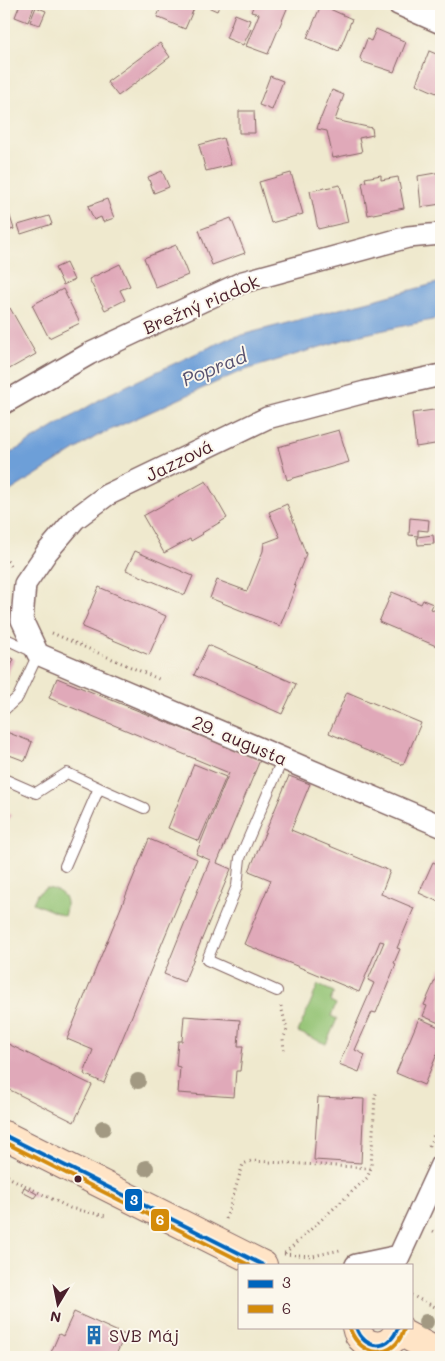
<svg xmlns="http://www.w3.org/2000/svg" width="445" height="1361" viewBox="0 0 445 1361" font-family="Mali,sans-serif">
	<rect width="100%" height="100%" fill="#fbf7ec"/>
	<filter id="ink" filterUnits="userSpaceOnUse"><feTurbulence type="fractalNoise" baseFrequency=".02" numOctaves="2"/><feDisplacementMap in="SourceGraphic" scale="10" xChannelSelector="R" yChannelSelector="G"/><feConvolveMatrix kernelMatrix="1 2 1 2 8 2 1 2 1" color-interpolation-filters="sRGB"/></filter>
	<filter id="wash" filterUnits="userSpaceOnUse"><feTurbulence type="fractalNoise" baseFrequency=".0096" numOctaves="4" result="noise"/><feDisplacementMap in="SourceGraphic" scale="20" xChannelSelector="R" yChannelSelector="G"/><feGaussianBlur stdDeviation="1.12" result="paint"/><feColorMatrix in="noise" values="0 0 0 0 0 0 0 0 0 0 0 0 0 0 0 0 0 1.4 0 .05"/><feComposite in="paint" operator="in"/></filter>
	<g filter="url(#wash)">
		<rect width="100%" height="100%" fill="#efe9ce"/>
		<path fill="#92c272" stroke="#6e704e" d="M46 888C63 890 70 898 64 916L33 903 37 894Z
			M318 985 334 992 330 1001 336 1004 331 1016 337 1019 326 1044 298 1032Z"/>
		<path fill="#6d9fd8" stroke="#5c5f82" d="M441 282V318L356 336 239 372 97 436 4 495V457L109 394 227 339Z"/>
		<g id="blocks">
			<path fill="#e0a9b9" d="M20 4H35L28 22 15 17Z
				M162 4H200L198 8 195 6 185 29 157 17Z
				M201 4H220L217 11Z
				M254 4H289L268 54 246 46 259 14 251 12Z
				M321 5 352 19 339 51 307 38Z
				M36 7 46 11 40 25 30 22Z
				M235 14 250 20 247 28 251 29 243 45 226 38Z
				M376 29 406 42 394 72 363 62 360 58 367 39 371 41Z
				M160 43 170 57 118 96 107 82Z
				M429 51 441 56V95L416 84Z
				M270 76 283 81 272 110 259 105Z
				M332 90 344 95 335 120 372 128 373 135 359 138 362 152 333 158 327 131 317 129 320 118H321Z
				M239 111H254L255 133H239Z
				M223 138 231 165 206 171 199 145Z
				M162 171 169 187 154 193 148 177Z
				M441 172V204L421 207 418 176Z
				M291 173 303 214 271 223 259 182Z
				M381 175V180L398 177 404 208 368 215 362 183 366 182 365 178Z
				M340 185 348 222 318 229 310 191Z
				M107 199 114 218 103 222 101 217 94 220 88 206Z
				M7 207 14 229 4 232V208Z
				M49 216 52 224 21 234 18 225Z
				M231 218 245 253 212 265 199 230Z
				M176 245 188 275 156 288 144 258Z
				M66 263 74 280 63 285 55 268Z
				M120 264 130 286 120 290 125 300 105 310 89 279Z
				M63 289 80 323 49 338 32 305Z
				M10 308 36 354 4 372V312Z
				M441 409V443L416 447 412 413Z
				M339 430 349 462 287 480 278 447Z
				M206 481 227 518 202 533 203 534 191 541 190 539 164 553 143 516Z
				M287 504 306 554 294 584 296 586 280 626 210 598 217 580 247 591 263 551 264 543 280 537 269 512Z
				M410 518 429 520 428 531 418 530V536L409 535Z
				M433 535 434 544 418 545 417 537Z
				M135 551 193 576 185 595 126 570Z
				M99 587 166 616 149 655 82 627Z
				M392 592 421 604 423 600 433 604 431 609 441 613V648L379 622Z
				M208 645 296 684 282 714 194 675Z
				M4 655 14 659 6 678 4 677Z
				M57 678 260 760 217 863 231 869 184 982 164 974 210 860 196 854 229 773 49 698Z
				M347 692 421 723 403 765 360 748 361 747 329 733Z
				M4 731 32 742 25 761 4 753Z
				M194 764 226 777 199 841 168 828Z
				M289 776 310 784 291 830 390 871 381 894 414 908 397 948 400 949 394 963 396 964 376 1013 372 1012 355 1050 365 1055 359 1072 339 1064 374 983 368 980 384 942 380 941 359 992 244 944 271 880 249 871Z
				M4 812 11 815 4 832Z
				M149 839 197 859 104 1083 84 1074 93 1050 67 1039Z
				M433 862 441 866V903L419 893Z
				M441 967V1024L423 1016 427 1006 424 1005Z
				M184 1016 240 1020 238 1046H243L240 1071H236L234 1097 178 1093 180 1067 176 1066 178 1041H182Z
				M419 1018 441 1028V1045L424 1085 396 1073Z
				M4 1042 92 1085 74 1122 4 1087Z
				M318 1097 364 1099 361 1163 314 1160Z
				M24 1187 37 1194 34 1198 22 1192Z
				M74 1312 125 1335 115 1357H49L59 1334 63 1336Z"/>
		</g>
	</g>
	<g filter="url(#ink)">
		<use href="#blocks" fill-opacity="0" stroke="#846664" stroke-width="1"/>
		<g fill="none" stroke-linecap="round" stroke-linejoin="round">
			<defs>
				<path id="lane" d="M4 638 38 654 18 697 4 710
					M4 779 36 793 67 773 99 788 65 866
					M99 788 144 808
					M277 991 207 960 237 886 240 858 283 758"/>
				<path id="street" d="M398 4 441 23
					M441 375 365 392 267 418 107 495 75 519 47 552 25 584 22 620 38 654 441 826
					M4 403 89 354 243 282 408 237 441 234
					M356 1265 399 1256
					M395 1265 441 1165"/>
				<path id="secondary" d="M4 1135 263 1265
					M356 1327C360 1351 395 1352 398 1327
					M398 1331 441 1354"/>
			</defs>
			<use href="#lane" stroke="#846664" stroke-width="12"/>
			<use href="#street" stroke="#846664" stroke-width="24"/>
			<use href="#secondary" stroke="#846664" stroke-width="30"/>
			<path stroke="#846664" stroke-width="3" stroke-dasharray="1 4" stroke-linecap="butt" d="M4 557 11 566
				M52 633 161 680
				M281 1006 287 1030 283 1039 284 1050
				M429 1146 441 1119
				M4 1172 10 1178 70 1208 106 1216
				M226 1219 243 1164 251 1161 371 1168 375 1097 377 1090
				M433 1231 441 1235
				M285 1253 367 1178 371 1168
				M284 1254 313 1256 340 1250
				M411 1295 441 1310"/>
			<use href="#lane" stroke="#fff" stroke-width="10"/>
			<use href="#street" stroke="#fff" stroke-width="21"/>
			<use href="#secondary" stroke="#ffe4c6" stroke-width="28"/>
			<defs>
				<path id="bus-1" d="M4 1135 263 1265
					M356 1327C364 1351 390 1352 398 1327"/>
				<path id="bus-2" d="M4 1142 249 1265
					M350 1329C361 1359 395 1360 404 1329"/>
			</defs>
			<use href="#bus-1" stroke="#fbf7ec" stroke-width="8"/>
			<use href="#bus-2" stroke="#fbf7ec" stroke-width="8"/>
			<use href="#bus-1" stroke="#0065bd" stroke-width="4"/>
			<use href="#bus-2" stroke="#d48b09" stroke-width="4"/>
		</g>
		<g fill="#a29982">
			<circle cx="138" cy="1081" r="8"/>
			<circle cx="103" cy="1128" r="8"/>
			<circle cx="146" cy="1168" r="8"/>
			<circle cx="426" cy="1322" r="8"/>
		</g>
	</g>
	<defs>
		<symbol id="building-bare" viewBox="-9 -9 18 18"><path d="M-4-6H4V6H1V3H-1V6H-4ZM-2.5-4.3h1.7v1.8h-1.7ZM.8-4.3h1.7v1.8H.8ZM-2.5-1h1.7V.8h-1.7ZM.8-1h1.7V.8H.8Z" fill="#1f6fb2" stroke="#fbf7ec" stroke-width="2.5" paint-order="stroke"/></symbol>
	</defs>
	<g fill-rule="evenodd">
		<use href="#building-bare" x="80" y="1321" width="28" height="28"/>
	</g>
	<circle fill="#4a1f2b" stroke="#fbf7ec" stroke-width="2" cx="78" cy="1179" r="4.5"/>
	<g text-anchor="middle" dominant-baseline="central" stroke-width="4" stroke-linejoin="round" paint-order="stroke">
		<g font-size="18" fill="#4a1f2b" stroke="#fbf7ec">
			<text transform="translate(201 304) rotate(-23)">Brežný riadok</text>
			<text transform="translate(179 460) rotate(-26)">Jazzová</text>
			<text transform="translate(240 740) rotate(23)">29. augusta</text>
		</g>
		<g font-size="18" fill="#4a1f2b" stroke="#fbf7ec" text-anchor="start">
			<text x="109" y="1335">SVB Máj</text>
		</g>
		<g font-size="19" font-style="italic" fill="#585270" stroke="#fbf7ec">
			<text transform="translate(214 367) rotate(-22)">Poprad</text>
		</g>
	</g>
	<g stroke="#fbf7ec" stroke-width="2">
		<rect x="124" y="1188" width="19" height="24" rx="5" fill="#0065bd"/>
		<rect x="150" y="1208" width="20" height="24" rx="5" fill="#d48b09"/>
	</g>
	<g font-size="14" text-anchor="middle" font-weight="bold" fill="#fff">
		<text x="134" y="1205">3</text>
		<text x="160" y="1225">6</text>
	</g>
	<rect width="445" height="1361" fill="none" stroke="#fbf7ec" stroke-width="20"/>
	<rect x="238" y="1264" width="175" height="65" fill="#fbf7ec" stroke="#b4a19f"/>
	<rect x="248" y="1280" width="25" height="8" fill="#0065bd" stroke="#b4a19f"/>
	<text x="282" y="1288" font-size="15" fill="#4a1f2b">3</text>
	<rect x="248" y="1305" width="25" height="8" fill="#d48b09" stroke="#b4a19f"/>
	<text x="282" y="1314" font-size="15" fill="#4a1f2b">6</text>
	<g transform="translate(58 1304) rotate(190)" stroke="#fbf7ec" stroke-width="4" paint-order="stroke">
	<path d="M0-4L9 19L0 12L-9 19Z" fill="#4a1f2b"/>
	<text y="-8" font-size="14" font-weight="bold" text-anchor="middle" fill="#4a1f2b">N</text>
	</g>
</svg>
